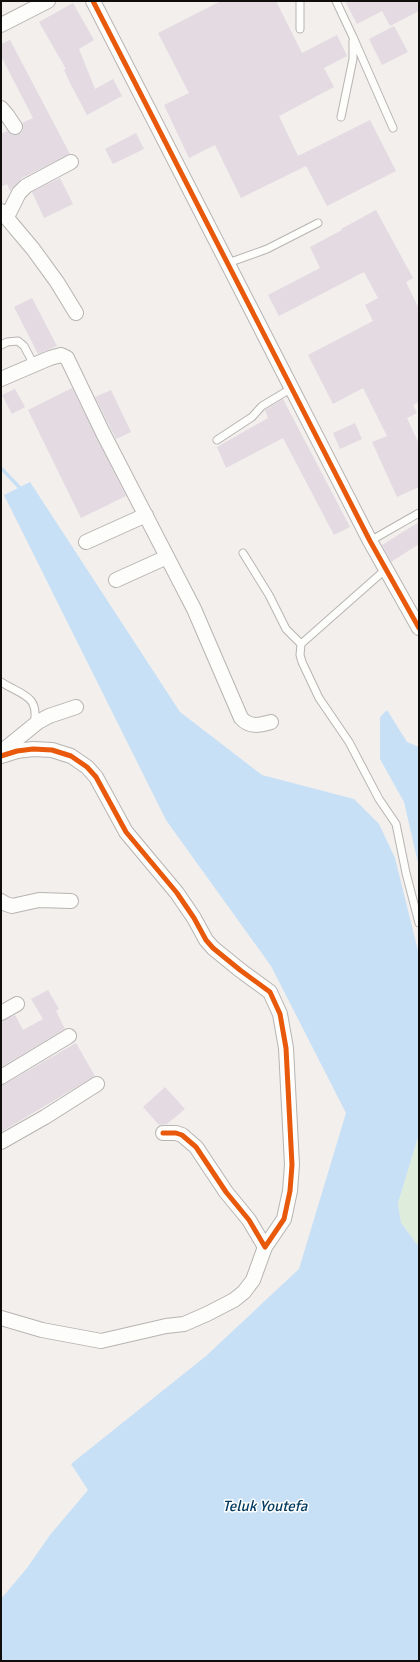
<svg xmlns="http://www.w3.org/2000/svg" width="420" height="1662" viewBox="0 0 420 1662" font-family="Signika,sans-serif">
	<rect width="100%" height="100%" fill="#f2efed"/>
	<path fill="#deecdc" d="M419 1134V1247L401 1223 398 1203Z"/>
	<path fill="#c7e0f6" d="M30 482 180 712 262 775 354 799 379 824 395 858 419 955V1134L398 1203 401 1223 419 1247V1661H1V1599L27 1568 50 1535 88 1490 71 1464 206 1356 299 1269 346 1113 271 966 166 820 4 495Z
		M387 710 407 742 419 747V867L404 802 380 759V717Z"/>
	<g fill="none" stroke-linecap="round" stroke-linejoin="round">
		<path stroke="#c7e0f6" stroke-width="3.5" d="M1 468 22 490"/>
	</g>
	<path fill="#e3dae2" d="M221 1H276L302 53 337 35 347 56 324 68 334 87 279 116 298 156 370 120 396 171 327 206 306 166 241 198 215 145 189 158 164 105 189 93 158 33Z
		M345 1H419V11L390 26 382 11 357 24Z
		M73 3 94 40 79 49 95 89 113 79 122 96 87 115 70 83 64 70 66 69 39 22Z
		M394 26 408 52 382 65 369 39Z
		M10 40 70 154 22 178 10 191 7 184 1 187V134L7 131 12 135 19 134 23 130 22 123 33 118 1 56V44Z
		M136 133 144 149 113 164 105 149Z
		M60 178 73 204 44 218 32 192Z
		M376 210 413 278 406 282 419 309V402L413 405 417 413 407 418 419 444V487L397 497 372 442 387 436 363 388 333 404 308 355 373 321 365 305 378 298 364 272 279 316 268 295 320 268 310 247 342 230 341 229Z
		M32 298 57 346 38 354 14 307Z
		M72 388 126 496 81 518 28 410Z
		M15 389 25 407 12 414 2 395Z
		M111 390 131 432 116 439 95 397Z
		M283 399 350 527 334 535 283 438 226 468 217 447 268 418 265 410Z
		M355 423 362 439 340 449 333 433Z
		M419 522V544L391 562 382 545Z
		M48 990 59 1009 56 1011 65 1029 1 1067V1021L15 1015 23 1030 43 1019 31 999Z
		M76 1043 95 1076 1 1132V1085L5 1084Z
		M165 1087 185 1109 167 1124 159 1125 143 1107Z"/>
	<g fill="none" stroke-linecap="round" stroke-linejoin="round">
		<defs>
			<path id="lane" d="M300 1V29
				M336 1 353 37 393 128
				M341 117 353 59V41
				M228 263 267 249 318 223
				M1 345 7 342 18 341 24 346 34 365
				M217 440 252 417 262 406 292 388
				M370 541 419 513
				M243 553 269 595 286 629 301 644
				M386 569 301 644 300 655 302 662 319 698 349 742 379 799 396 824 406 873 419 923
				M1 682C21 695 40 695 34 724"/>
			<path id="street" d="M93 1 370 541 419 628
				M1 25 48 1
				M1 108 7 115 15 127
				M1 211 33 249 57 282 76 313
				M7 217 19 193 26 186 71 162
				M1 379 50 358 61 355 67 358 103 433 194 609 241 718C250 728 260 725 271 722
				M86 542 146 515
				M116 580 167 557
				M1 752 38 722 49 716 76 707
				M1 756 17 751 33 749 52 750 71 756 87 767 96 777 126 832 177 893 194 918 206 940 213 948 240 970 270 992 280 1014 286 1048 292 1165 290 1191 284 1219 265 1247 249 1220 226 1192 196 1147 182 1135 176 1133H163
				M1 901 6 904 12 906 39 900 71 901
				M1 1013 17 1004
				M1 1077 69 1036
				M1 1142 45 1117 97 1084
				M1 1318 42 1330 101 1341 166 1326 184 1324 207 1314 234 1300 244 1292 253 1280 265 1247"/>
		</defs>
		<use href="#lane" stroke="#b7b4b2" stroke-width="9"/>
		<use href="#street" stroke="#b7b4b2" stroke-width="16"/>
		<use href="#lane" stroke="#fdfdfc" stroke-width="7"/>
		<use href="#street" stroke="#fdfdfc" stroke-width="14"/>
		<defs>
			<path id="cycleway" d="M93 1 370 541 419 628
				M1 756 17 751 33 749 52 750 71 756 87 767 96 777 126 832 177 893 194 918 206 940 213 948 240 970 270 992 280 1014 286 1048 292 1165 290 1191 284 1219 265 1247 249 1220 226 1192 196 1147 182 1135 176 1133H163"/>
		</defs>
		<use href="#cycleway" stroke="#fff" stroke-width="8"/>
		<use href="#cycleway" stroke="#e8590c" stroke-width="5"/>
	</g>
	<g text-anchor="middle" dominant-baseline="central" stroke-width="3" stroke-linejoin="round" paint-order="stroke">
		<g font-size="15" font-style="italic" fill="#053c60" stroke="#fff">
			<text x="265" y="1506">Teluk Youtefa</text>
		</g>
	</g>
	<rect width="420" height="1662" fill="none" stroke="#100e0c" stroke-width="4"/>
</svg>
